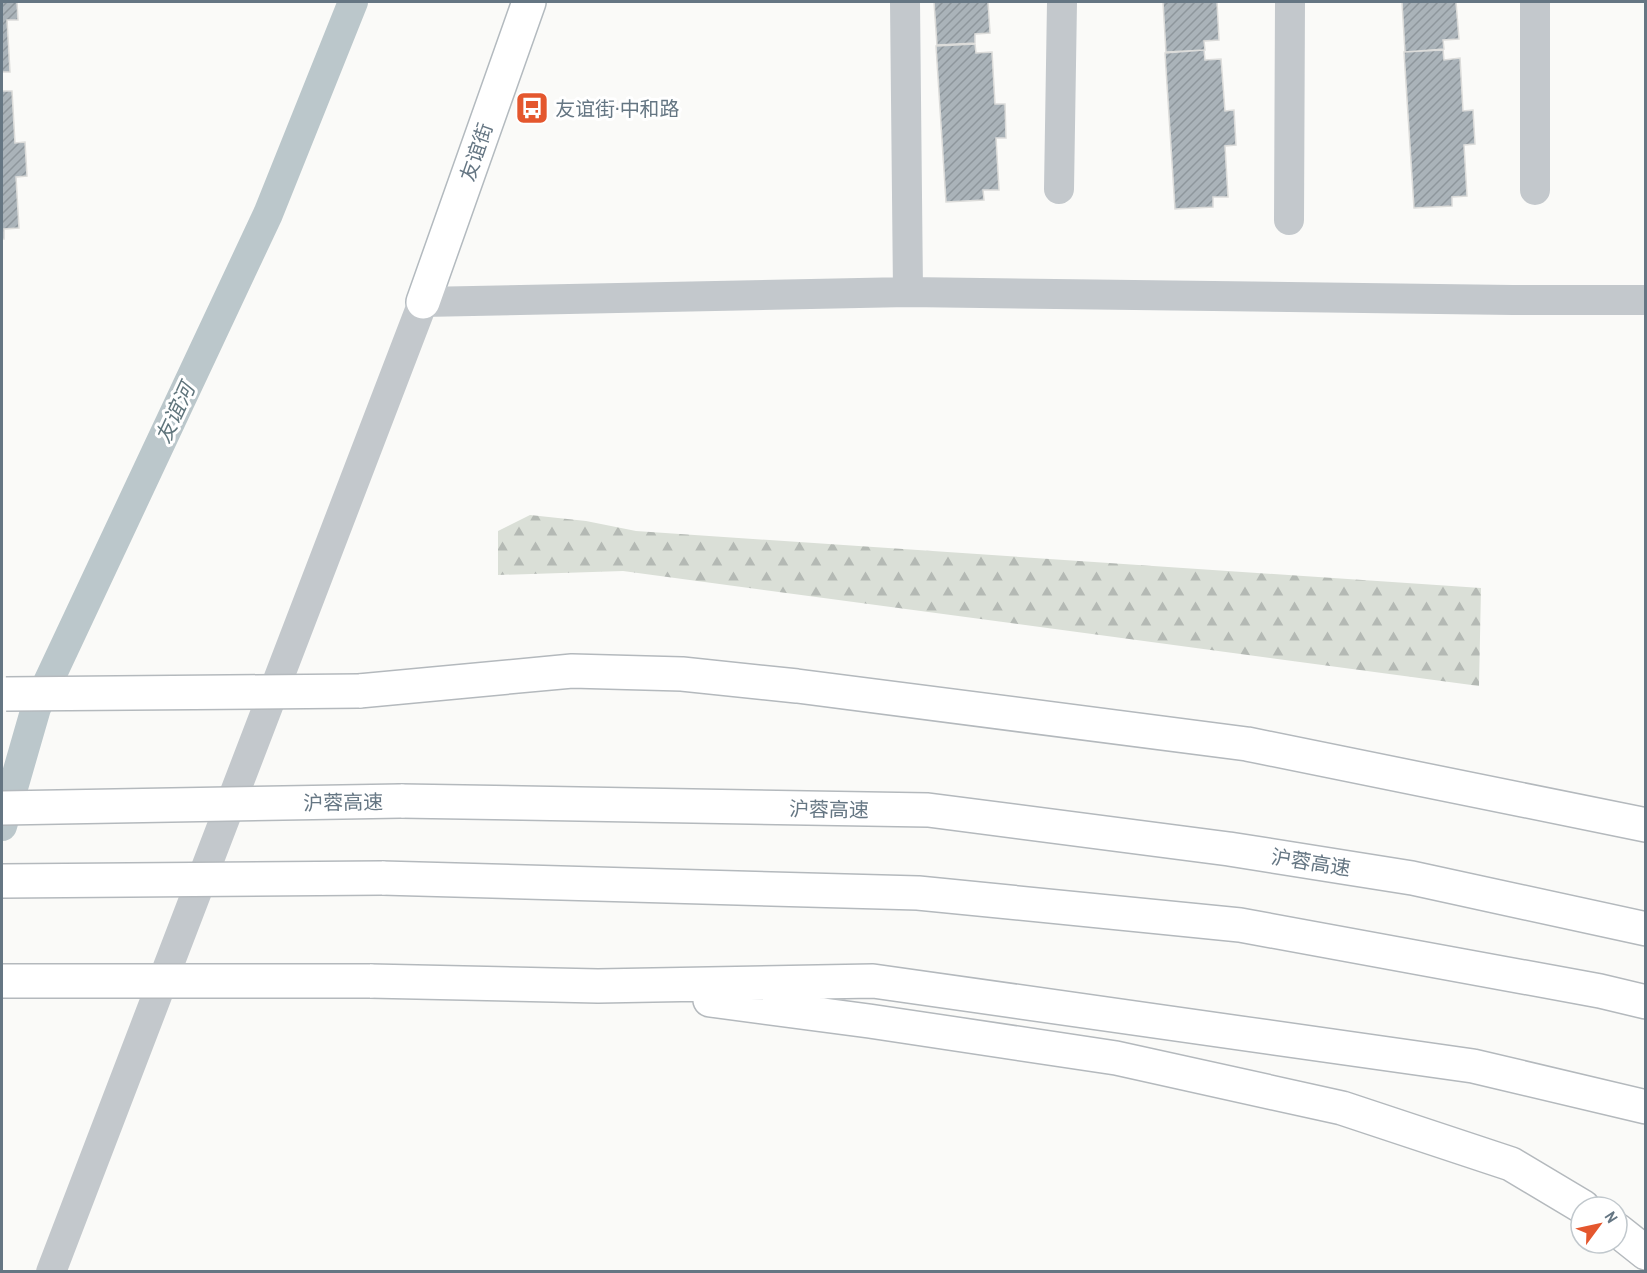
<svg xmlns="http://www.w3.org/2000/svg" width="1647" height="1273" viewBox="0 0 1647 1273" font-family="'Archivo Narrow','Noto Sans SC',sans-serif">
	<defs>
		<pattern id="forest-firs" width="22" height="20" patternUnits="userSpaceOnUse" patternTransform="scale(1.5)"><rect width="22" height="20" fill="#dadfd7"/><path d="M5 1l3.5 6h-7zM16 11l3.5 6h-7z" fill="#b4b9b4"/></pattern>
		<pattern id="building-hatch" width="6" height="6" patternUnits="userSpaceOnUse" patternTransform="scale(1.5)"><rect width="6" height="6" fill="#aab3b9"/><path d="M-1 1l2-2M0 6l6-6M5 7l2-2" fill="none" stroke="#8e969c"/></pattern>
	</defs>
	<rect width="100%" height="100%" fill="#fafaf8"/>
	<path fill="url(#forest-firs)" d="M530 515 586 521 636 531 1481 588 1479 686 623 571 498 575V531Z"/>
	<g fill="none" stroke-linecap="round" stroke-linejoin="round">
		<path stroke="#bbc7cb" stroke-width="30" d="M2 826 36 708 268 214 353 2"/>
	</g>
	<path fill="url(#building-hatch)" stroke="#dcdcda" stroke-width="1.5" d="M2 2H17L18 20H7L10 72H2Z
		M934 2H988L990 33 975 34V43L937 45Z
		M1163 2H1217L1219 40 1204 41 1205 50 1166 52Z
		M1402 2H1456L1459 39 1443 40 1444 49 1405 52Z
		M975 44 976 53 992 52 995 104H1005L1006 138H996L999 190H983L984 200 946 202 936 46Z
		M1204 50 1205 60 1221 59 1225 111 1234 110 1236 145 1225 146 1228 197H1213V207L1175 209 1165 53Z
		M1443 50 1444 60 1460 58 1463 111 1473 110 1475 144 1464 145 1467 196 1452 197V206L1414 208 1404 52Z
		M2 91H12L15 143 25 142 27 176 16 177 19 228 4 229V239H2Z"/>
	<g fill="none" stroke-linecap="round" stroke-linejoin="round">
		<defs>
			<path id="secondary" d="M423 302 529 2"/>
			<path id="highway" d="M359 691 572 671 682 674 797 686 1247 744 1646 825
				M401 801 928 810 1229 849 1412 878 1646 929
				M382 878 918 893 1240 925 1600 991 1646 1002
				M370 981 598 986 873 981 1473 1066 1646 1107
				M710 1000 869 1021 1116 1058 1342 1108 1511 1164 1583 1207
				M1617 1230 1646 1253"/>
		</defs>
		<use href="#secondary" stroke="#b3babf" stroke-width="36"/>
		<use href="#highway" stroke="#b4b9bd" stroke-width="36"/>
		<path stroke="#c3c8cc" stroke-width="30" d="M905 2 908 292
			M1535 2V190
			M1059 189 1062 2
			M1289 220 1290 2
			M51 1272 423 302 908 292 1513 300H1646"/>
		<use href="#secondary" stroke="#fff" stroke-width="33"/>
		<use href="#highway" stroke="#fff" stroke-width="33"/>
		<defs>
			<path id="highway-bridge" d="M6 694 359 691
				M2 808 401 801
				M2 881 382 878
				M2 981H370"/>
		</defs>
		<use href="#highway-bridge" stroke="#b4b9bd" stroke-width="36" stroke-linecap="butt"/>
		<use href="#highway-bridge" stroke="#fff" stroke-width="33"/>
	</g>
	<defs>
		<symbol id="bus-square" viewBox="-11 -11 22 22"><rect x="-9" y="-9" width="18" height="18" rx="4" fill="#e4572e" stroke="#fff"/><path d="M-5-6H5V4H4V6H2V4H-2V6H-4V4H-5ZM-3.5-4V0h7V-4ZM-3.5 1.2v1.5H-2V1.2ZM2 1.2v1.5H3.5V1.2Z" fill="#fff"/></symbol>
	</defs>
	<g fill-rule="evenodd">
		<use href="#bus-square" x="513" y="89" width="38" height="38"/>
	</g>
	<g text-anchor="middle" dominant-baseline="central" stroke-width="6" stroke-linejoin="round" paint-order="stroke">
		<g font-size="20" fill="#657683" stroke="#fff" text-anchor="start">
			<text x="555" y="108">友谊街·中和路</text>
		</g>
		<g font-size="20" fill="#657683" stroke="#fff">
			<text transform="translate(476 152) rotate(-71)">友谊街</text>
			<text transform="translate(343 802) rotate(-1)">沪蓉高速</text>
			<text transform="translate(829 809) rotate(1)">沪蓉高速</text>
			<text transform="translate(1311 862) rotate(9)">沪蓉高速</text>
		</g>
		<g font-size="21" font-style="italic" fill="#60757c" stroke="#fff">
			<text transform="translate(175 413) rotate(-65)">友谊河</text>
		</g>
	</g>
	<rect width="1647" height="1273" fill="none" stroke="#657683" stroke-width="6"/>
	<g transform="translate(1599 1225) rotate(57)"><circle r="28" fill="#ffffff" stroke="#c1c8cd" stroke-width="1.5"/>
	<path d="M0-4.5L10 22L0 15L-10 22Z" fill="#e4572e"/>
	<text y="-9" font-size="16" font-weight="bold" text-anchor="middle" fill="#657683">N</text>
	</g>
</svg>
